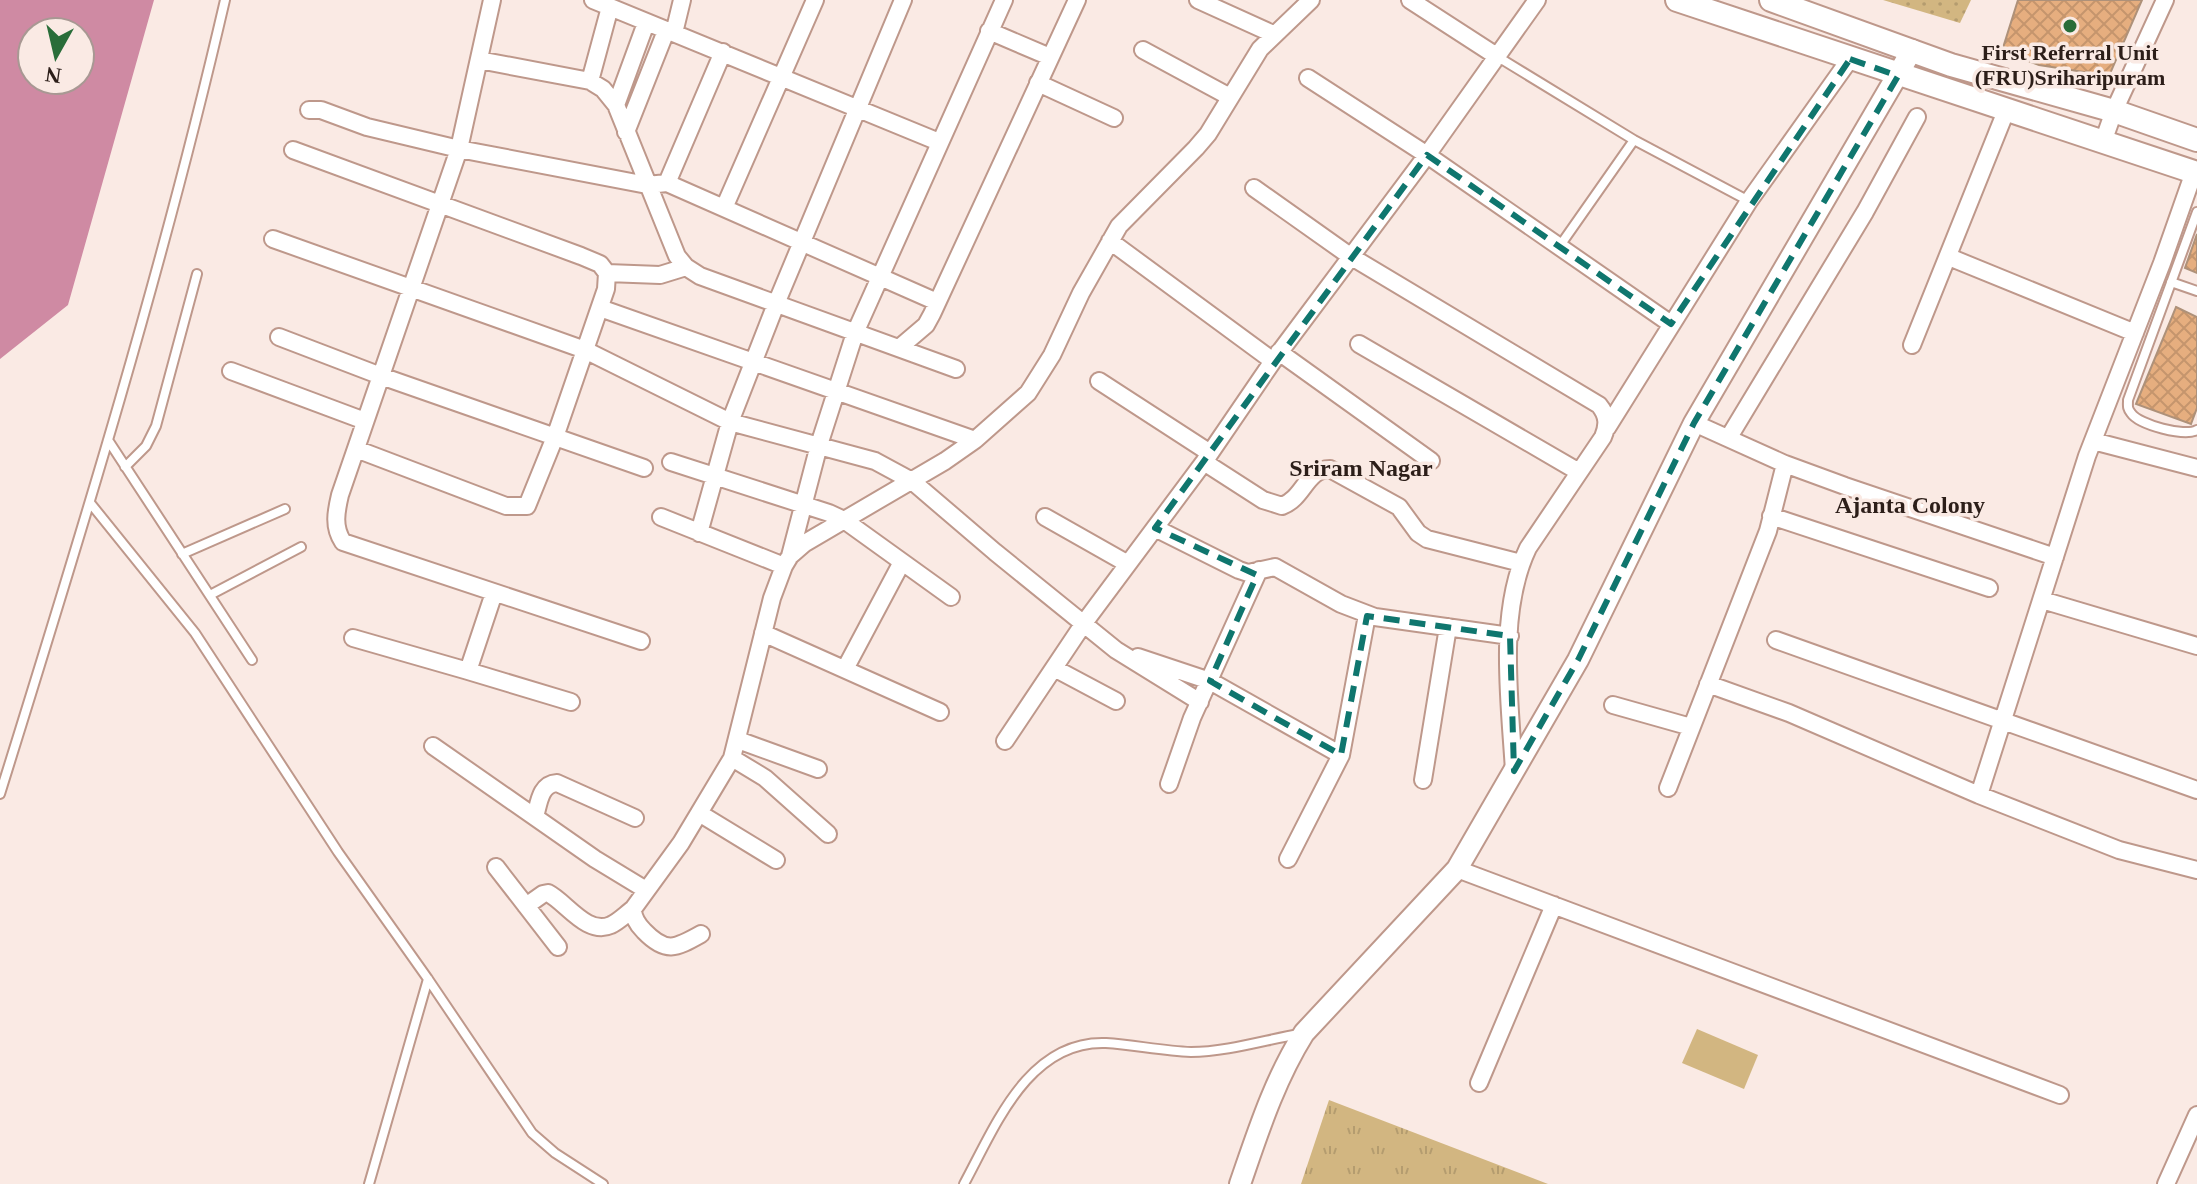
<svg xmlns="http://www.w3.org/2000/svg" width="2197" height="1184" viewBox="0 0 2197 1184" font-family="Georgia,serif">
	<defs>
		<pattern id="grass-tufts" width="24" height="20" patternUnits="userSpaceOnUse" patternTransform="scale(2)"><rect width="24" height="20" fill="#d2b681"/><path d="M3 7l-1-3M5 7V3M7 7l1-3M15 17l-1-3M17 17v-4M19 17l1-3" fill="none" stroke="#b49c6f"/></pattern>
		<pattern id="park-dots" width="8" height="8" patternUnits="userSpaceOnUse" patternTransform="scale(2)"><rect width="8" height="8" fill="#d2b681"/><path d="M2 2h.1M6 6h.1" fill="none" stroke="#b49c6f" stroke-width="1.8" stroke-linecap="round"/></pattern>
		<pattern id="building-cross-hatch" width="8" height="8" patternUnits="userSpaceOnUse" patternTransform="scale(2)"><rect width="8" height="8" fill="#e6ae7f"/><path d="M0 0l8 8M0 8l8-8" fill="none" stroke="#c5956d"/></pattern>
	</defs>
	<rect width="100%" height="100%" fill="#faeae4"/>
	<path fill="url(#grass-tufts)" d="M1329 1100 1548 1184H1301Z"/>
	<path fill="url(#park-dots)" d="M1883 0H1971L1960 23Z"/>
	<path fill="#d2b681" d="M1697 1029 1758 1055 1744 1089 1682 1063Z"/>
	<path fill="#cf8aa3" fill-rule="evenodd" d="M0 0H154L68 305 0 359ZM32 32H80V80H32Z"/>
	<path fill="url(#building-cross-hatch)" stroke="#ae9179" stroke-width="2" d="M2018 0H2142L2109 76 2039 65 2002 51Z
		M2197 234V273L2185 268Z
		M2176 307 2197 317V408L2191 424 2136 404Z"/>
	<g fill="none" stroke-linecap="round" stroke-linejoin="round">
		<defs>
			<path id="service" d="M1498 57 1634 140 1749 201
				M2197 212 2128 400C2128 406 2127 408 2131 413 2139 425 2185 437 2197 430
				M1559 247 1634 140
				M2171 282 2197 291
				M108 440 252 660
				M125 467 146 446 156 426 197 274
				M91 504 195 633 338 852 428 979 532 1133 555 1153 603 1184
				M182 554 285 509
				M210 595 301 547
				M0 794C82 531 163 268 225 0
				M369 1184 428 979
				M964 1184C995 1127 1028 1040 1106 1043 1135 1045 1163 1051 1191 1052 1226 1052 1265 1040 1299 1034"/>
			<path id="minor" d="M492 0 459 149 340 495C336 512 333 527 343 542L641 641
				M593 0 939 142
				M1198 0 1273 34
				M1410 0 1498 57
				M1537 0 1427 155 1671 324
				M989 31 1050 57
				M674 33 682 0
				M1143 50 1230 97
				M479 60 590 81 603 89 616 105 677 256 686 267 700 276 956 369
				M590 81 610 7
				M1038 83 1114 118
				M616 105 646 23
				M309 110H321L367 127 459 149 647 185 667 183 937 302
				M626 132 666 31
				M2103 142 2114 111 2165 0
				M293 150 581 256 600 264 607 273 606 289 555 437 527 506H506L356 449
				M667 183 723 52
				M1254 188 1350 256 1599 405C1608 416 1608 425 1603 437L1528 548C1497 613 1510 701 1514 771
				M724 208 815 0
				M273 239 585 350 730 422 875 461 912 481 995 552 1116 650 1200 702
				M1110 241 1273 361
				M1949 257 2135 333
				M607 273 660 275 686 267
				M600 308 975 440
				M279 337 381 376 644 468
				M1359 344 1579 472
				M1912 345 2006 111
				M899 348 926 325 932 314 1077 0
				M1279 352 1431 461
				M231 371 365 421
				M1099 381 1210 453
				M1694 423 1785 464 1845 486 2055 557
				M1607 428 1749 201 1850 59
				M1729 437 1865 212 1917 117
				M2093 441 2197 468
				M671 462 829 513 844 520 951 597
				M1204 462 1263 500 1282 506C1304 498 1306 469 1330 469L1399 507 1418 533 1427 539 1521 563
				M1771 516 1989 588
				M661 517 784 566
				M1045 517 1128 564
				M1155 528 1239 570 1248 573 1275 567 1341 604 1375 617 1510 636
				M699 533 730 422 776 304 903 0
				M790 556 819 445 855 333 1004 0
				M494 593 468 671 571 702
				M2042 600 2197 646
				M763 633 940 712
				M353 638 468 671
				M1776 640 2197 790
				M1138 657 1210 681 1341 755
				M1054 668 1116 701
				M845 669 902 562
				M1708 684 1789 713 1979 795 2119 850 2197 870
				M1613 705 1691 727
				M738 740 818 769
				M1005 741 1084 623 1204 462 1273 361 1427 155 1308 78
				M433 746 595 859 646 890
				M732 758 765 778 828 834
				M1423 780 1448 627
				M1169 784 1192 718 1259 570
				M1668 788 1768 531 1785 464
				M1979 795 2087 456 2162 263 2194 172
				M699 813 776 860
				M535 817C539 803 540 784 557 783L635 818
				M1288 859 1341 755 1367 615
				M496 867 558 947
				M1457 869 2060 1095
				M526 906 543 894 548 893C566 902 587 936 611 925 618 922 626 914 633 909
				M701 934C676 948 666 954 644 931 638 925 633 918 633 909L681 843 732 758 772 598 784 566 790 556 805 543 945 461 975 440 1028 393 1052 355 1081 293 1119 226 1196 148 1208 134 1260 49 1311 0
				M1479 1083 1554 905
				M2166 1184 2197 1115"/>
			<path id="tertiary" d="M1240 1184C1258 1132 1274 1081 1304 1033L1457 869 1578 660 1694 423 1912 50"/>
			<path id="secondary" d="M1677 0 2197 173
				M1771 0 1951 65 2114 111 2197 140"/>
		</defs>
		<use href="#service" stroke="#be988b" stroke-width="12"/>
		<use href="#minor" stroke="#be988b" stroke-width="20"/>
		<use href="#tertiary" stroke="#be988b" stroke-width="24"/>
		<use href="#secondary" stroke="#be988b" stroke-width="26"/>
		<use href="#service" stroke="#fff" stroke-width="8"/>
		<use href="#minor" stroke="#fff" stroke-width="16"/>
		<use href="#tertiary" stroke="#fff" stroke-width="20"/>
		<use href="#secondary" stroke="#fff" stroke-width="22"/>
	</g>
	<path fill="none" stroke="#0f766e" stroke-width="6" stroke-dasharray="16 10" stroke-linejoin="round" d="M1850 59 1898 76 1694 423 1578 660 1514 771 1510 636 1367 616 1341 755 1210 681 1257 575 1155 528 1427 155 1671 324Z"/>
	<circle fill="#296d39" stroke="#faeae4" stroke-width="3" cx="2070" cy="26" r="8"/>
	<g text-anchor="middle" dominant-baseline="central" stroke-width="7" stroke-linejoin="round" paint-order="stroke">
		<g font-size="22" font-weight="bold" fill="#2c1e19" stroke="#faeae4">
			<text x="2070" y="52">First Referral Unit<tspan x="2070" dy="25">(FRU)Sriharipuram</tspan></text>
		</g>
		<g font-size="24" font-weight="bold" fill="#2c1e19" stroke="#faeae4">
			<text x="1361" y="468">Sriram Nagar</text>
			<text x="1910" y="505">Ajanta Colony</text>
		</g>
	</g>
	<g transform="translate(56 56) rotate(188)"><circle r="38" fill="#faeae4" stroke="#a89893" stroke-width="2"/>
	<path d="M0-6L14 30L0 20L-14 30Z" fill="#296d39"/>
	<text y="-12" font-size="22" font-weight="bold" text-anchor="middle" fill="#2c1e19">N</text>
	</g>
</svg>
